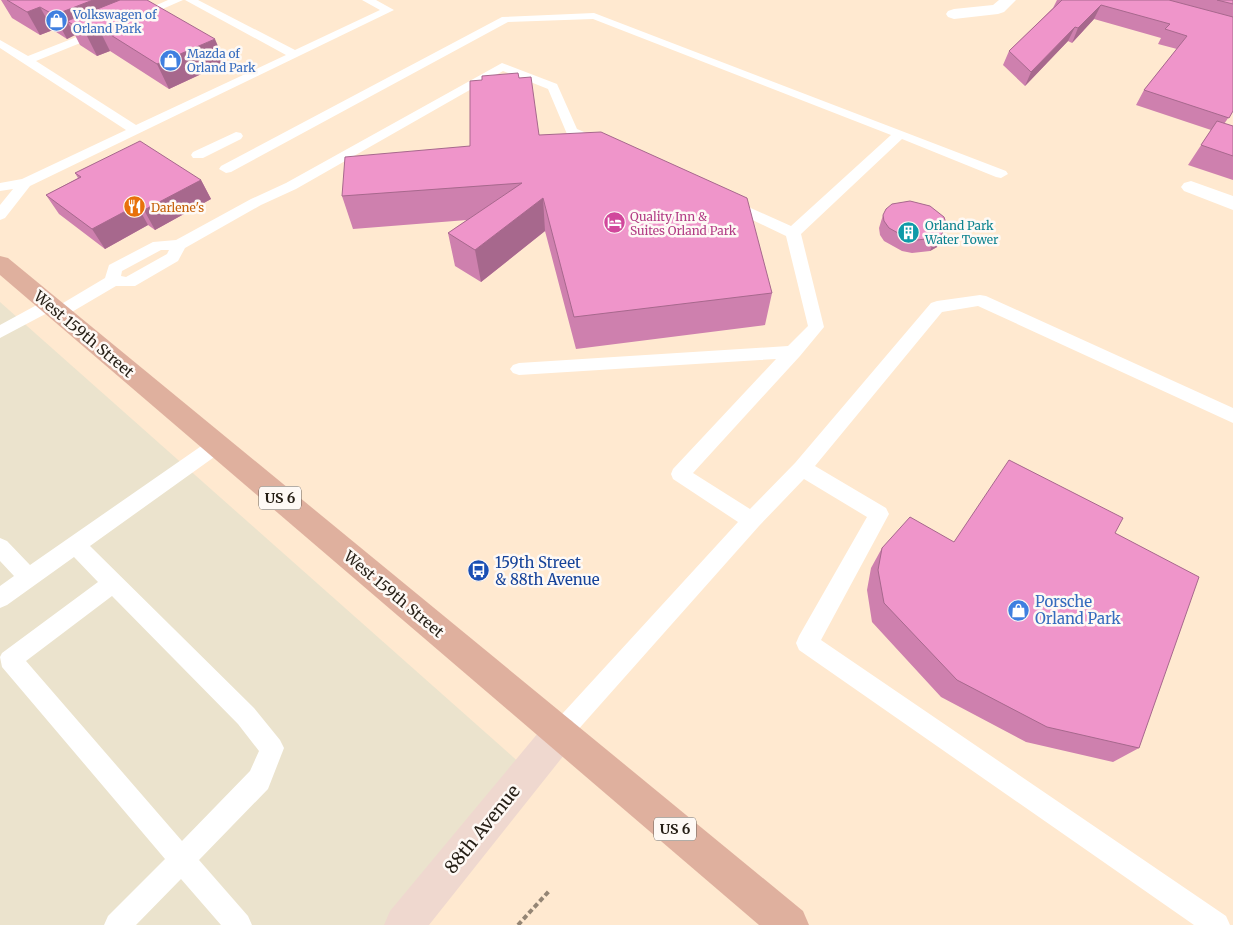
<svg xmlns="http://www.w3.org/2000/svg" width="1233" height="925" viewBox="0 0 1233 925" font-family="Merriweather,serif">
	<rect width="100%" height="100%" fill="#ffe9d0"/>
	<path fill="#ebe3cd" d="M0 302 522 765 389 925H0Z"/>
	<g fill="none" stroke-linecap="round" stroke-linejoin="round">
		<path stroke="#948574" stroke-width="4" stroke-dasharray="5 3" stroke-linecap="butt" d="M518 925 550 890"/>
		<path fill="#fff" fill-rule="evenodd" d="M168 0H183L142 18 138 19 132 16Z
			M185 0H198L295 50 380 10 362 0H376L394 10 30 186 5 218 0 220V205L13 189 0 191V183L22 179 126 130 0 48V40L28 56 97 29H105L107 31 105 33 36 61 136 125 286 55Z
			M594 13 1006 171 1008 174 1001 178 996 177 902 139 801 234 824 327 800 356 693 473 750 509 795 463 931 303 937 301 980 295 986 296 1233 408V423L978 306 942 312 815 466 886 508 889 514 821 640 1226 916 1230 925H1194L799 650 796 643 799 636 867 517 804 479 759 526 568 741 560 745 552 741 548 733 552 725 738 522 673 479 671 474 673 469 776 359 519 375 513 373 510 369 513 365 519 363 788 346 808 326 786 236 723 206 721 203 723 200H733L791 226 891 135 593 19 508 22 231 172 226 173 219 169 221 166 502 17Z
			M502 63 557 84 577 129 603 140 605 143 603 146H593L567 134 548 89 503 71 296 189 261 205 185 248 178 261 135 286H116L65 316 59 318 53 316 51 311 0 338V325L44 301 50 299 56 301 58 306 105 278 109 265 153 242 176 240 251 199 286 183ZM161 250H169L167 254 126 277 121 276 122 271Z
			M236 132 241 133 243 136 241 139 203 158H193L191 155 193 152Z
			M217 438 224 440 226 445 224 450 90 546 254 708 280 740 284 748 268 789 199 860 248 916 252 925H221L181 879 136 925H104L108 916 165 859 2 667 0 657 2 653 98 582 74 557 7 605 0 608V586L14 576 0 561V538L7 541 30 565 210 440ZM112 596 238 724 259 751 250 771 182 841 26 661Z"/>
		<path fill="#fff" fill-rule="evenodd" d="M999 0H1016L1004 12 998 14 954 19 948 17 946 14 948 11 954 9 993 5Z
			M1191 181 1233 196V210L1184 191 1181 187 1184 183Z"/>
		<path fill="#efd8cf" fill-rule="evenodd" d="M560 716 572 721 577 733 572 745 429 925H384L390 911 548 721Z"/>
		<path fill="#dfb09e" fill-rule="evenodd" d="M0 256 8 258 803 911 809 925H759L0 275Z"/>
	</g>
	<path fill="#ce80ae" d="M1 0H147L225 63 169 89 110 51 97 56 80 45 75 35 67 39 53 30 40 35 12 18Z
		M1057 0H1233V111L1224 124 1233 126V180L1188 165 1211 130 1136 105 1144 90 1177 49 1158 44 1161 38 1094 19 1072 43 1068 41 1025 86 1003 65 1009 51 1053 8Z
		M539 135 772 293 765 325 576 349 545 231 481 282 455 266 448 233 467 220 353 229 342 196 470 146Z
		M75 173 201 180 211 199 155 230 148 225 105 249 59 214 46 195 78 178Z
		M883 215 944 217 937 247 930 251 912 253 902 251 884 241 880 235 879 228Z
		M1115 533 1139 748 1113 762 1026 742 941 697 872 622 867 590 871 568 882 548Z"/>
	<path fill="#a7688d" d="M93 0H127L67 21 75 35 67 39 54 15Z
		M1101 5 1094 19 1072 43 1078 28Z
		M40 7 53 30 40 35 27 12Z
		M98 27 110 51 97 56 85 32Z
		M1075 27 1068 41 1025 86 1031 72Z
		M215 39 225 63 169 89 157 64Z
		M201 180 211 199 155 230 144 210Z
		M543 198 545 231 481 282 475 250Z
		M137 205 148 225 105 249 92 229Z
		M942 234 937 247 930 251 935 238Z"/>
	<path fill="#ef95ca" stroke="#a7688d" d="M7 0H93L54 15 40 7 27 12Z
		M120 0H147L215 39 157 64 98 27 85 32 67 21Z
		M1062 0H1169L1233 17V111L1229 118 1144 90 1187 36 1165 29 1170 24 1101 5 1078 28 1075 27 1031 72 1009 51Z
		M1217 0H1233V4Z
		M518 73 519 78 531 77 539 135 601 132 747 198 772 293 574 317 543 198 475 250 448 233 522 183 342 196 345 157 470 146V81L482 80V76Z
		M1217 121 1233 126V156L1201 145Z
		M140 141 201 180 144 210 137 205 92 229 46 195 81 177 75 173Z
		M910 201 930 206 944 217 946 223 942 234 935 238 917 240 907 238 889 228 884 221 883 215 886 209 892 204Z
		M1009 460 1123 518 1115 533 1199 577 1139 748 1047 727 957 680 884 603 878 570 882 548 910 517 954 542Z"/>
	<defs>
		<symbol id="shop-disc" viewBox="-11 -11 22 22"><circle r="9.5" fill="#3f7fe0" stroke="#fef9f5"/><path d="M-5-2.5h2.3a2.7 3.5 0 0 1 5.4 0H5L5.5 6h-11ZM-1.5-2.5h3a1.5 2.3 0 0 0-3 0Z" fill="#fff"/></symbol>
		<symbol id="restaurant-disc" viewBox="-11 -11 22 22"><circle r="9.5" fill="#e8710a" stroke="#fef9f5"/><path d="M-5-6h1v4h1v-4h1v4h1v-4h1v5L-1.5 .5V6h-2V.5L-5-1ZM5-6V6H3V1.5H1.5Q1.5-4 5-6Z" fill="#fff"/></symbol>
		<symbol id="hotel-disc" viewBox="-11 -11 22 22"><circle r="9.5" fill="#d1479c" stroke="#fef9f5"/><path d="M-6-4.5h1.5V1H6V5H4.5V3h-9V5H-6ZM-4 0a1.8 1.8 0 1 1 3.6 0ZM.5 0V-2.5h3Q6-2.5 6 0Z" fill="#fff"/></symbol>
		<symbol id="building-disc" viewBox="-11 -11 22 22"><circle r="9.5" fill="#0f9aa8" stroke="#fef9f5"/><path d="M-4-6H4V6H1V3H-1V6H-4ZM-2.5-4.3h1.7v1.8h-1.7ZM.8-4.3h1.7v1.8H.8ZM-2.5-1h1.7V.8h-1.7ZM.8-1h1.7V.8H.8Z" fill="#fff"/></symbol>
		<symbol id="bus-disc" viewBox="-11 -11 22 22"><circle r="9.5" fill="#1a4fb4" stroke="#fef9f5"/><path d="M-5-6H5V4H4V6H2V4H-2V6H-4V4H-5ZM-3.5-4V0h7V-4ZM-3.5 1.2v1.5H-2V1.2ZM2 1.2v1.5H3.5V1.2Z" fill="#fff"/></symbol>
	</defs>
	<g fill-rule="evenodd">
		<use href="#shop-disc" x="44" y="8" width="25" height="25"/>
		<use href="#shop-disc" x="158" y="48" width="25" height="25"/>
		<use href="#restaurant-disc" x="122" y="194" width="25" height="25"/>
		<use href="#hotel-disc" x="602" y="210" width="25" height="25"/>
		<use href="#building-disc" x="896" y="220" width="25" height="25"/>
		<use href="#bus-disc" x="466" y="558" width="25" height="25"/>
		<use href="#shop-disc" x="1006" y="598" width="25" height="25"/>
	</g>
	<g text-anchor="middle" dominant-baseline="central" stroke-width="5" stroke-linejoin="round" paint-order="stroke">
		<g font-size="12" fill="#366cbe" stroke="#fef9f5" text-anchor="start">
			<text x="73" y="14">Volkswagen of<tspan x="73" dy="14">Orland Park</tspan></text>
			<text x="187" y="53">Mazda of<tspan x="187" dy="14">Orland Park</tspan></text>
		</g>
		<g font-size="12" fill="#c56008" stroke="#fef9f5" text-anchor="start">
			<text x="151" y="207">Darlene's</text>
		</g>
		<g font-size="12" fill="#b23c85" stroke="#fef9f5" text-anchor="start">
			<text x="630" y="216">Quality Inn &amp;<tspan x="630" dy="14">Suites Orland Park</tspan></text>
		</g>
		<g font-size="12" fill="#0d838f" stroke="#fef9f5" text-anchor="start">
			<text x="925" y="225">Orland Park<tspan x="925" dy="14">Water Tower</tspan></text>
		</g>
		<g fill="#fef9f5" stroke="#666058" stroke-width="1">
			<rect x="259" y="486.5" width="42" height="23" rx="4"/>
			<rect x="654" y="817.5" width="42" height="23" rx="4"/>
		</g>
		<g font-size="14" font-weight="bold" fill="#251e15">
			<text x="280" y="498">US 6</text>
			<text x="675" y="829">US 6</text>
		</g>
		<g font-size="15" fill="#251e15" stroke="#fef9f5">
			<text transform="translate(84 334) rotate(40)">West 159th Street</text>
			<text transform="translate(394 594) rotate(40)">West 159th Street</text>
		</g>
		<g font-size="15" fill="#164399" stroke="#fef9f5" text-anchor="start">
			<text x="495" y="562">159th Street<tspan x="495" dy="17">&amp; 88th Avenue</tspan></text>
		</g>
		<g font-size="15" fill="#366cbe" stroke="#fef9f5" text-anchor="start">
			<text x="1035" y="601">Porsche<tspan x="1035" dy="17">Orland Park</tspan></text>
		</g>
		<g font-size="18" fill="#251e15" stroke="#fef9f5">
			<text transform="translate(482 829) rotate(-51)">88th Avenue</text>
		</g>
	</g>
</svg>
